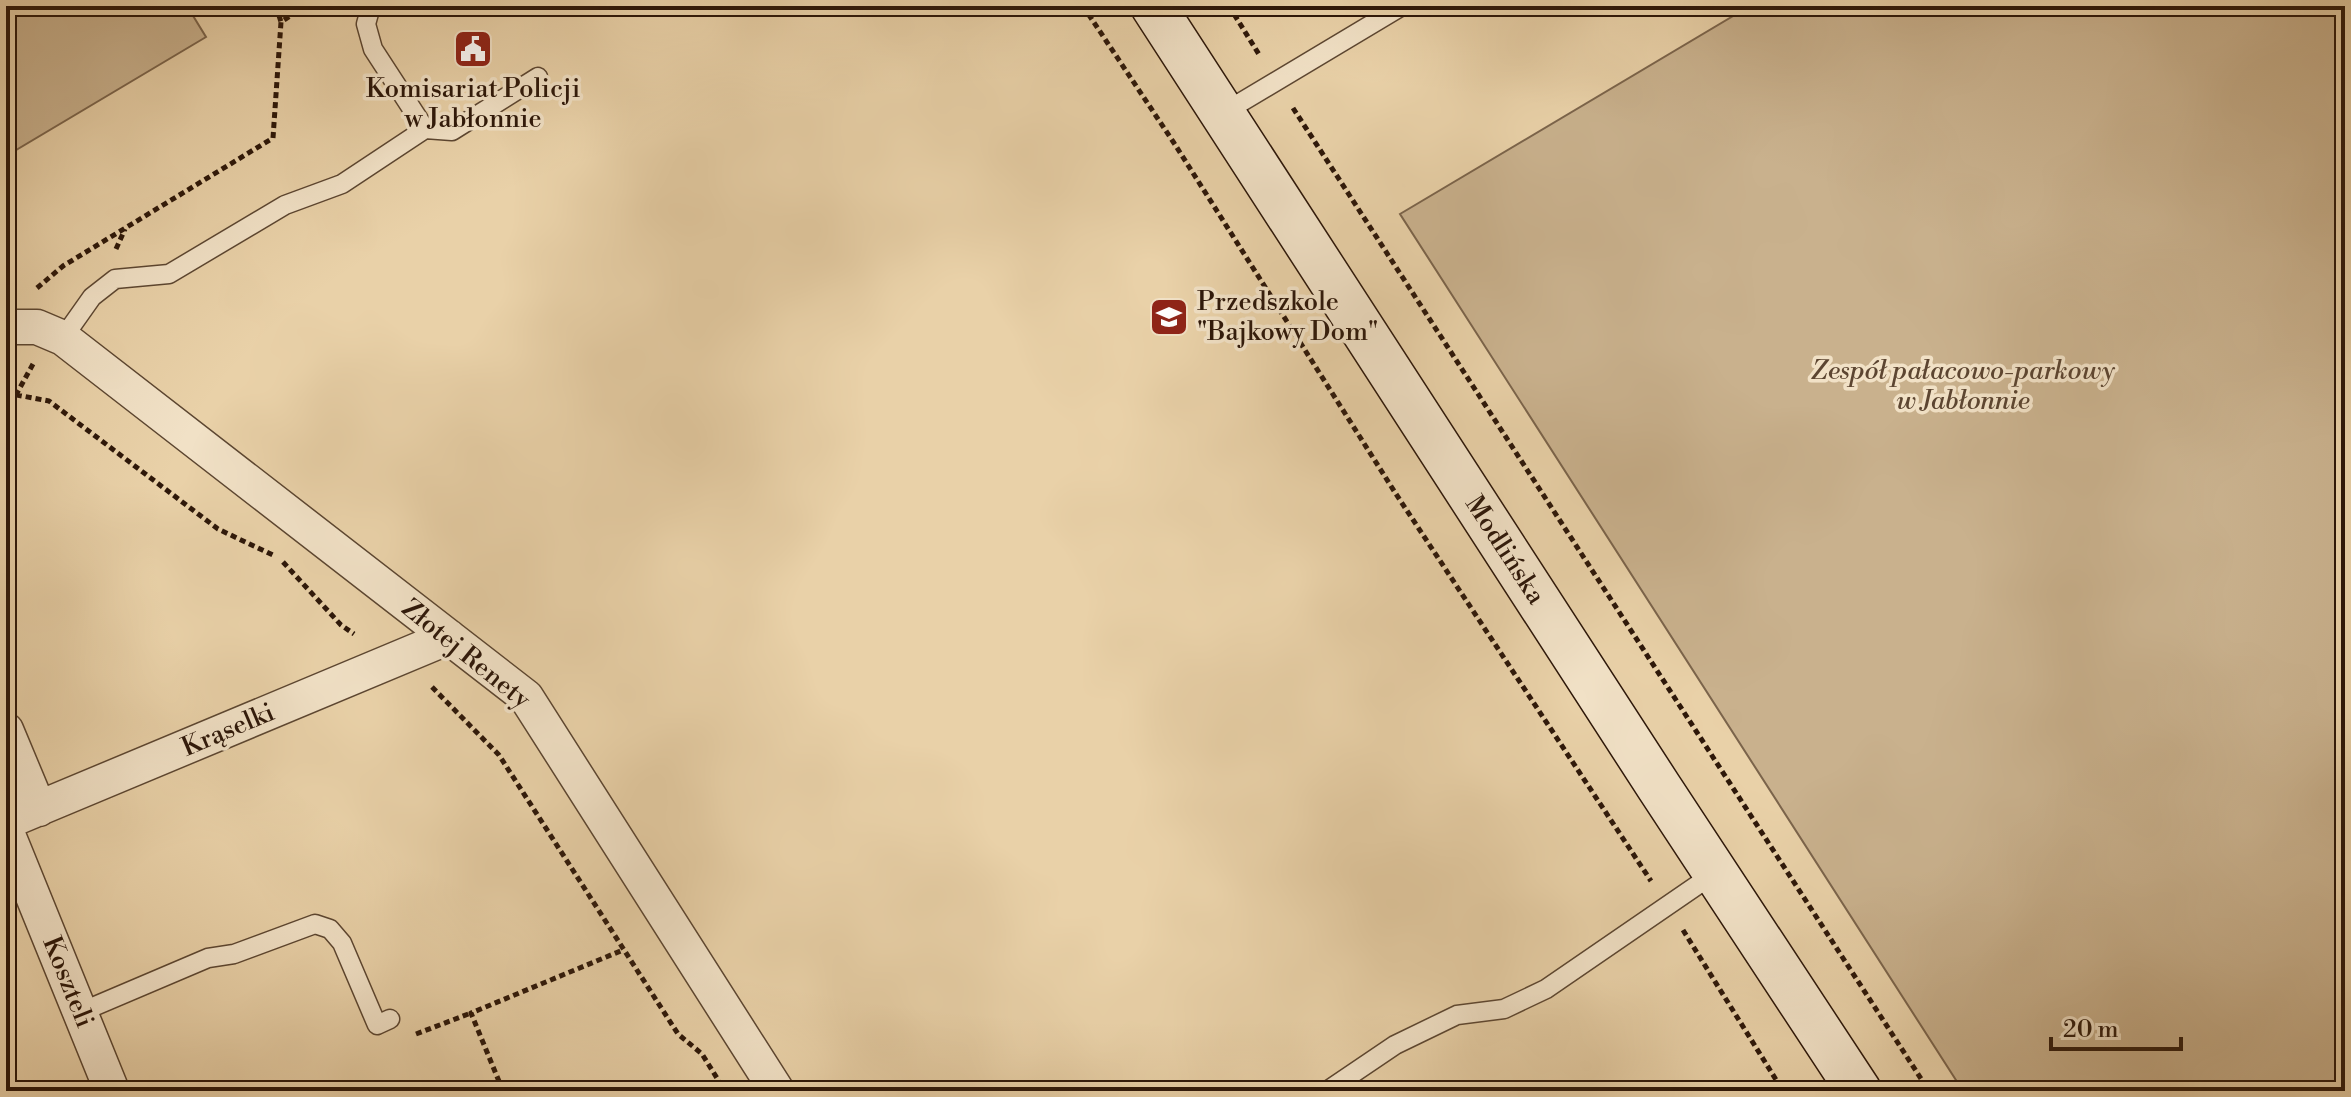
<svg xmlns="http://www.w3.org/2000/svg" width="2351" height="1097" viewBox="0 0 2351 1097" font-family="'Libre Bodoni',serif">
	<rect width="100%" height="100%" fill="#e9d1a8"/>
	<filter id="stains"><feTurbulence type="fractalNoise" baseFrequency=".0025" numOctaves="4"/><feColorMatrix values="0 0 0 0 .2 0 0 0 0 .09 0 0 0 0 .02 0 0 0 .5 -.17"/></filter>
	<radialGradient id="worn" r=".72"><stop offset=".6" stop-color="#630" stop-opacity="0"/><stop offset="1" stop-color="#630" stop-opacity=".3"/></radialGradient>
	<path fill="#c9b18d" stroke="#7b644b" stroke-width="2" d="M6 6H187L206 37 6 156Z
		M1750 6H2345V1091H1963L1400 214Z"/>
	<g fill="none" stroke-linecap="round" stroke-linejoin="round">
		<defs>
			<path id="lane" d="M371 6 366 24 373 49 425 129
				M1223 113 1402 6
				M63 338 92 297 115 279 169 274 285 205 342 184 425 129 452 131 538 77
				M81 1012 208 958 234 954 315 924 330 929 342 943 377 1025 390 1019
				M1327 1091 1395 1045 1457 1015 1504 1009 1546 989 1715 873"/>
			<path id="street" d="M6 327H37L63 338 526 697 777 1091
				M6 730 39 809
				M6 822 449 637
				M6 830 112 1091"/>
			<path id="secondary" d="M1153 6 1659 787 1859 1091"/>
		</defs>
		<use href="#lane" stroke="#5c4631" stroke-width="21"/>
		<use href="#street" stroke="#5c4631" stroke-width="37"/>
		<use href="#secondary" stroke="#2d1709" stroke-width="47"/>
		<path stroke="#2d1709" stroke-width="5" stroke-dasharray="6 4" stroke-linecap="butt" d="M276 6 281 22
			M1083 6 1174 143 1396 494 1651 881
			M1229 6 1260 56
			M1293 108 1929 1091
			M116 249 125 229
			M37 288 63 266 273 138 281 22 305 6
			M6 393 49 401 218 529 275 556
			M6 413 33 364
			M283 562 341 625 354 634
			M432 687 499 755 678 1034 702 1054 725 1091
			M1683 930 1783 1091
			M416 1034 471 1013
			M503 1091 471 1013 623 950"/>
		<use href="#lane" stroke="#f1e1c6" stroke-width="18"/>
		<use href="#street" stroke="#f1e1c6" stroke-width="34"/>
		<use href="#secondary" stroke="#f1e1c6" stroke-width="44"/>
	</g>
	<defs>
		<symbol id="civic-square" viewBox="-11 -11 22 22"><rect x="-9" y="-9" width="18" height="18" rx="4" fill="#8f2418" stroke="#f1e1c6"/><path d="M-.6-6.5H3V-4.5H.6V-3L4-1V1h2V6H-6V1h2V-1L-.6-3ZM-1.2 2.5V6h2.4V2.5Z" fill="#fff"/></symbol>
		<symbol id="school-square" viewBox="-11 -11 22 22"><rect x="-9" y="-9" width="18" height="18" rx="4" fill="#8f2418" stroke="#f1e1c6"/><path d="M0-5L7-2L0 1L-7-2ZM-4 1L0 2.5L4 1V4Q0 6-4 4Z" fill="#fff"/></symbol>
	</defs>
	<g fill-rule="evenodd">
		<use href="#civic-square" x="451" y="27" width="44" height="44"/>
		<use href="#school-square" x="1147" y="295" width="44" height="44"/>
	</g>
	<g text-anchor="middle" dominant-baseline="central" stroke-width="7" stroke-linejoin="round" paint-order="stroke">
		<g font-size="26" fill="#2d1709" stroke="#f1e1c6">
			<text x="473" y="89">Komisariat Policji<tspan x="473" dy="30">w Jabłonnie</tspan></text>
			<text x="1197" y="302" text-anchor="start">Przedszkole<tspan x="1197" dy="30">"Bajkowy Dom"</tspan></text>
		</g>
		<g font-size="26" font-style="italic" fill="#5c4531" stroke="#f1e1c6">
			<text x="1963" y="371">Zespół pałacowo-parkowy<tspan x="1963" dy="30">w Jabłonnie</tspan></text>
		</g>
		<g font-size="26" fill="#2d1709" stroke="#f1e1c6">
			<text transform="translate(1505 550) rotate(57)">Modlińska</text>
			<text transform="translate(466 654) rotate(39)">Złotej Renety</text>
			<text transform="translate(228 730) rotate(-23)">Krąselki</text>
			<text transform="translate(68 982) rotate(68)">Koszteli</text>
		</g>
	</g>
	<rect width="2351" height="1097" fill="none" stroke="#e9d1a8" stroke-width="32"/>
	<rect x="8" y="8" width="2335" height="1081" fill="none" stroke="#2d1709" stroke-width="4"/>
	<rect x="16" y="16" width="2319" height="1065" fill="none" stroke="#2d1709" stroke-width="2"/>
	<path d="M2051 1037v12h130v-12" fill="none" stroke="#2d1709" stroke-width="4"/>
	<text x="2063" y="1037" font-size="24" fill="#2d1709" stroke="#f1e1c6" stroke-width="6" paint-order="stroke">20 m</text>
	<rect width="100%" height="100%" filter="url(#stains)"/>
	<rect width="100%" height="100%" fill="url(#worn)"/>
</svg>
